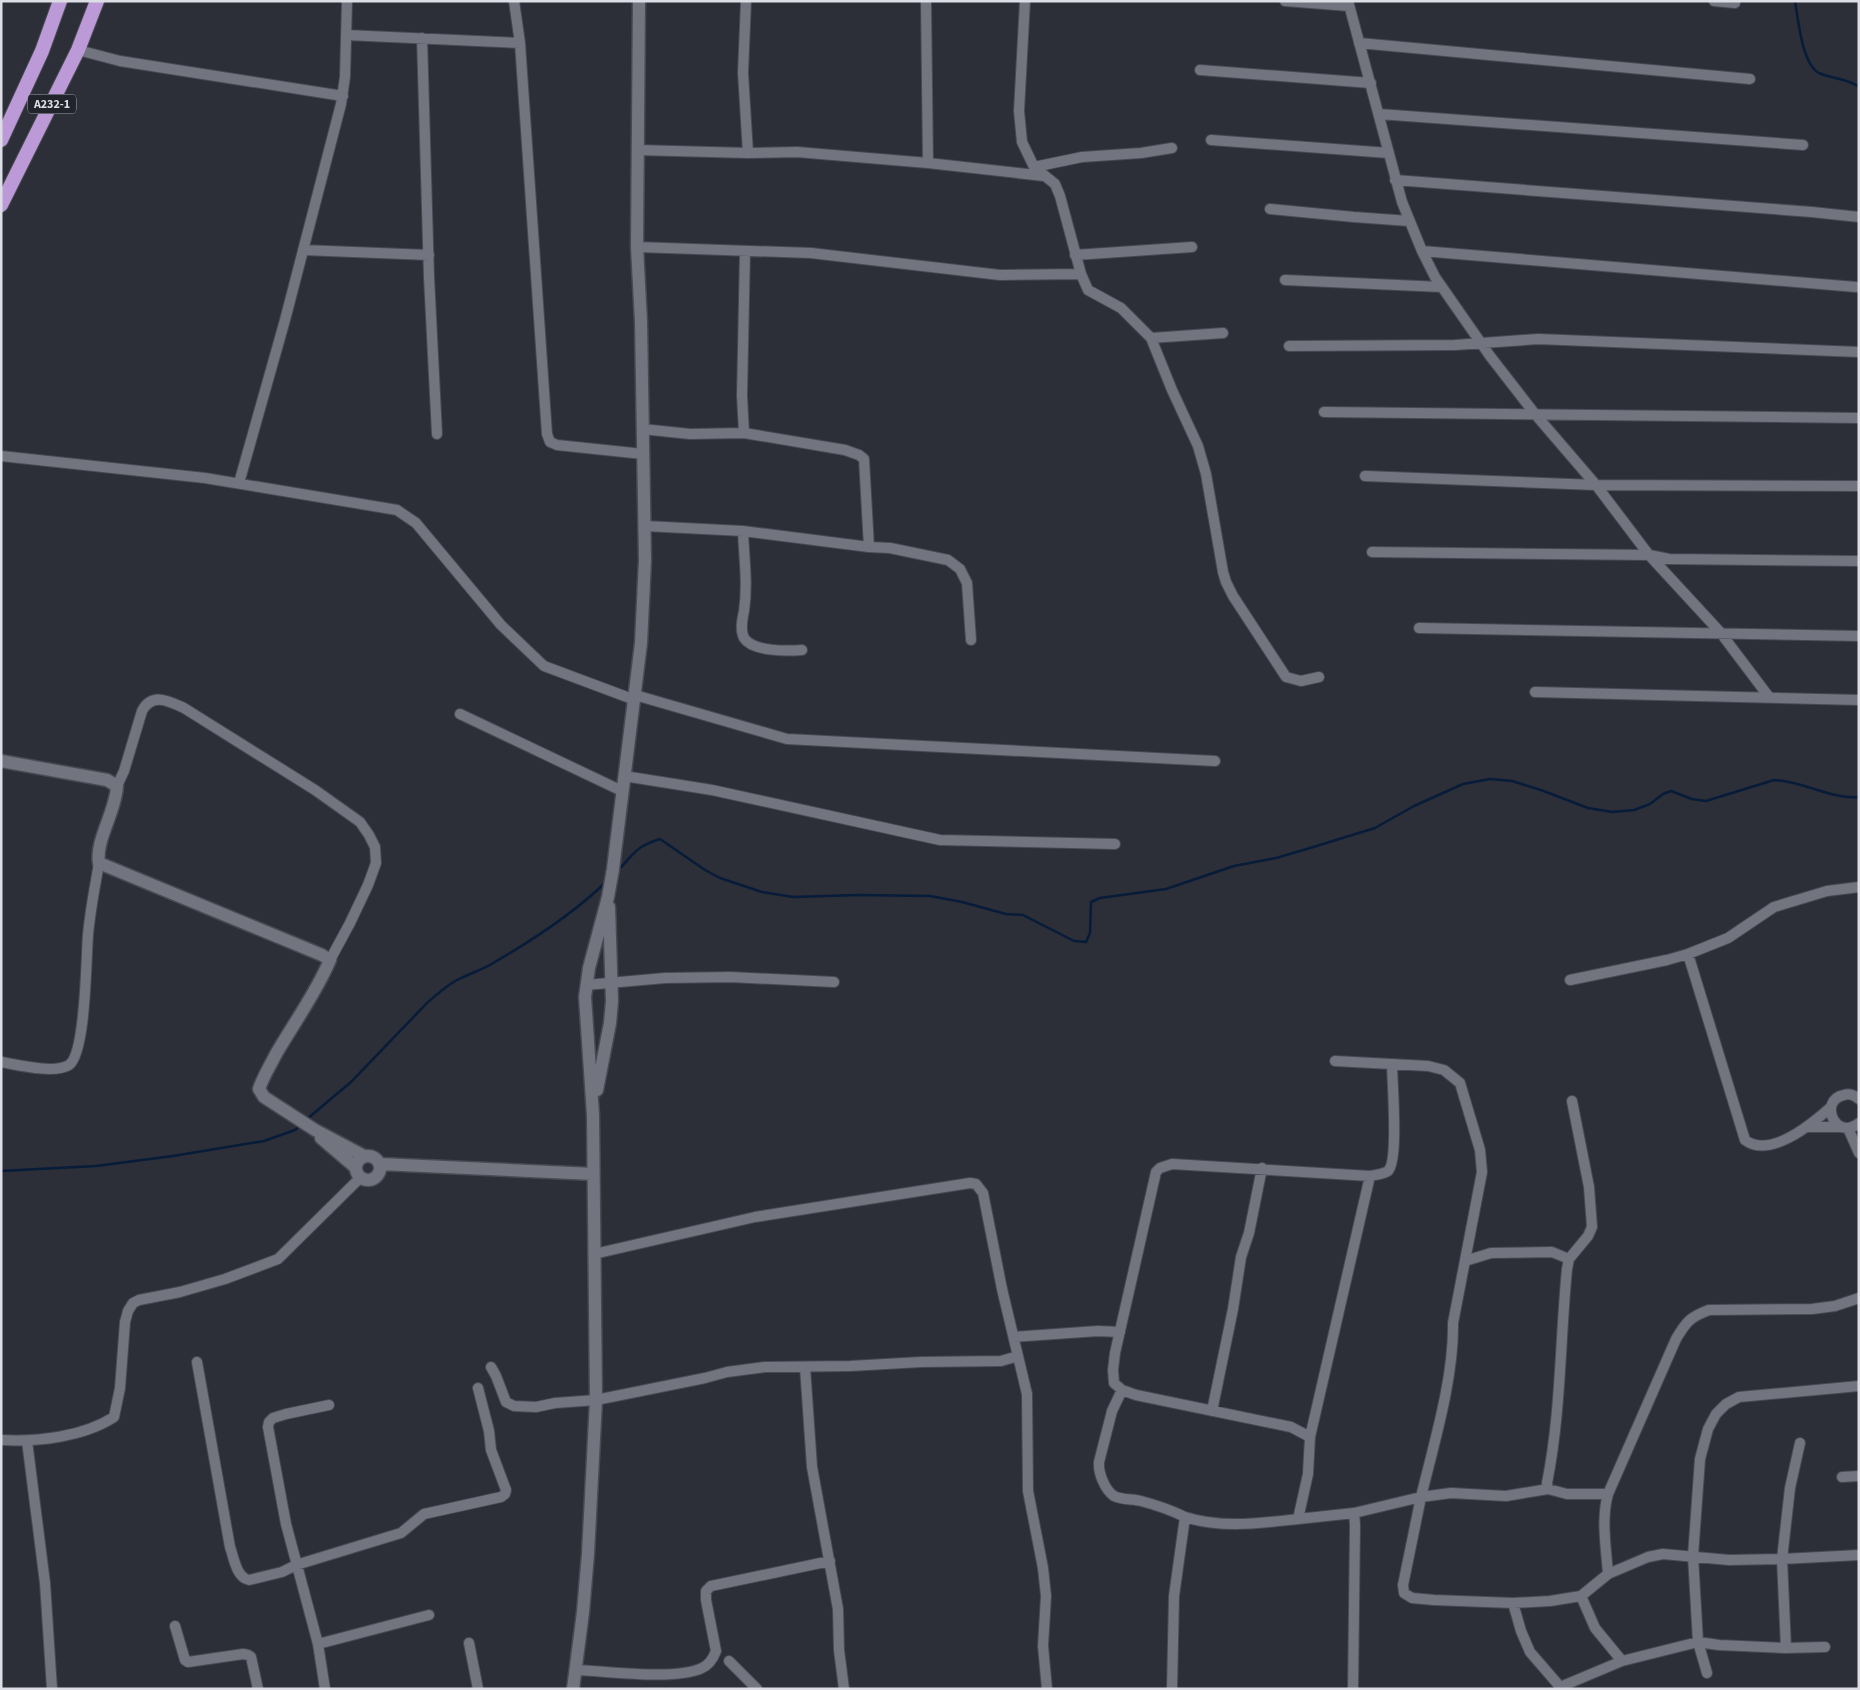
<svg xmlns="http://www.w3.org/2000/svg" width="1860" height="1690" viewBox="0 0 1860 1690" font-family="'Source Sans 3',sans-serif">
	<rect width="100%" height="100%" fill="#2c2e38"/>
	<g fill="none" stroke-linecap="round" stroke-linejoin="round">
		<path stroke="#061c39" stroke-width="2.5" d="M1795 1C1798 19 1802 64 1819 73 1832 79 1847 78 1859 87
			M617 871C635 854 634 847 660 839L705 870 720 878 762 892 793 897 858 895 930 896 962 902 1006 914 1023 915 1074 941 1086 942 1090 933 1091 902 1100 898 1166 889 1234 866 1276 858 1310 848 1375 828 1414 806 1463 784 1490 779 1512 781 1541 790 1588 808 1612 812 1634 810 1650 804 1663 794 1671 791 1692 799 1706 801 1774 780C1803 781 1829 799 1859 797
			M307 1119 351 1082 427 1003C436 995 446 986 457 980 467 975 478 971 488 966 530 942 572 915 606 882
			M1 1171 96 1166 173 1156 264 1141 295 1130 301 1125"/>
		<defs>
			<path id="minor" d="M514 1 520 43 547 434 550 442 557 445 643 454
				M746 1 743 73 748 153
				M926 1 928 163
				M1025 1 1019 111 1022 142 1034 167 1055 184 1060 196 1081 274 1088 290 1121 308 1151 338 1172 390 1198 446 1206 474 1223 572 1226 582 1233 596 1286 677 1301 681 1319 677
				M1285 1 1349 6
				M1348 1 1402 202 1422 251 1435 277 1490 356 1535 414 1596 485 1649 555 1720 632 1769 697
				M1714 1 1735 3
				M346 35 520 43
				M422 38 429 277 437 434
				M1359 43 1750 79
				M78 50 120 61 343 96
				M1200 70 1371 83
				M1379 114 1803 145
				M1211 140 1389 153
				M637 150 748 153 797 152 928 163 1044 176
				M1034 167 1082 157 1141 153 1172 148
				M1395 180 1812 212 1859 217
				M1270 209 1354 217 1409 221
				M637 247 811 253 1000 275 1081 274
				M303 250 429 255
				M1422 251 1856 287
				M1075 255 1192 247
				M1285 280 1442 287
				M1151 338 1223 333
				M1289 346 1455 345 1538 339 1859 352
				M1324 412 1859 418
				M642 429 690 434 744 433 742 396 745 251
				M744 433 845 450 859 455 864 459 869 547
				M1 456 205 478 397 510 416 523 501 625 544 666 635 700
				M1365 476 1596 485 1859 486
				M239 483 285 320 341 104 345 77 347 1
				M645 526 743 531 869 547 890 548 948 560 960 569 967 583 971 640
				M743 531C744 558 748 584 744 611 742 620 740 630 744 638 753 652 788 651 802 650
				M1372 552 1649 555 1669 559 1859 561
				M1419 628 1859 636
				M1535 692 1859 700
				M635 695 787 739 1215 761
				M460 714 622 791
				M624 776 712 790 940 840 1115 844
				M117 786 124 771 142 711C152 692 169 701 184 708L315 790 360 822 369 835 375 847 376 863 368 885 350 923 330 960
				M1688 954 1745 1140C1770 1159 1812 1124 1831 1107
				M1570 980 1667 960 1688 954 1728 938 1774 907 1827 891 1859 887
				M586 985 665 978 730 977 834 982
				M1 1062C18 1065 55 1074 69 1065 86 1053 86 958 88 935 90 911 95 887 99 863
				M1859 1099C1854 1095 1849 1093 1844 1095 1818 1100 1835 1142 1859 1123
				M1572 1101 1589 1187 1592 1227 1588 1236 1569 1259 1567 1269C1560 1341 1561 1413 1547 1483L1548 1489 1506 1496 1451 1493 1421 1497 1403 1585 1404 1593 1412 1598 1434 1600 1513 1603 1550 1601 1581 1596 1608 1574 1648 1557 1663 1554 1729 1560 1782 1559 1859 1555
				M1807 1127H1841
				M1848 1128 1859 1153
				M594 1254 755 1217 970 1183 976 1184 983 1193 1002 1289 1027 1394 1028 1491 1043 1568 1046 1596 1043 1646 1047 1689
				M1465 1261 1491 1253 1552 1252 1569 1259
				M1014 1337 1098 1331 1120 1332
				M197 1362 230 1547C234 1558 236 1577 249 1580L282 1572 296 1565 401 1533 424 1514 501 1497 505 1494 506 1490 491 1450 489 1431 478 1388
				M491 1367 496 1376 506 1402 514 1406 536 1407 555 1403 596 1400 705 1378 727 1372 765 1367 850 1366 921 1362 1001 1361 1018 1356
				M805 1367 812 1467 838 1609 839 1650 844 1689
				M1122 1390 1112 1411 1099 1462C1098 1473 1105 1490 1114 1496 1122 1500 1133 1499 1141 1501 1156 1505 1171 1510 1185 1517L1174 1596 1172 1689
				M1212 1411 1233 1309 1241 1257 1249 1233 1262 1168
				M1310 1437 1291 1427 1136 1395 1122 1390 1114 1383 1113 1370 1115 1353 1156 1172 1160 1168 1172 1164 1370 1176C1375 1175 1384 1174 1388 1171 1399 1161 1392 1081 1392 1064
				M1 1440C37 1442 83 1437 114 1417L120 1388 125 1322 128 1311 133 1303 139 1300 180 1292 225 1279 278 1259 360 1178
				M27 1441 45 1583 52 1689
				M1842 1477 1859 1476
				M1548 1489 1567 1494H1608
				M1185 1517C1222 1529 1261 1523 1298 1519L1308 1474 1310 1437 1370 1176
				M1298 1519 1354 1513 1421 1497C1434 1443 1454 1378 1453 1323L1482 1172 1480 1150 1460 1083 1444 1070 1428 1066 1335 1061
				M1608 1574C1606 1547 1601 1519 1608 1494L1676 1339C1686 1322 1690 1317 1709 1310L1812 1309 1835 1306 1859 1298
				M1581 1596 1595 1628 1622 1661
				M1513 1603 1521 1631 1530 1652 1562 1689
				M175 1626 185 1660 188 1662 243 1654 248 1655 251 1657 258 1689
				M469 1643 478 1689
				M318 1644 429 1615
				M1786 1648 1782 1559 1790 1488 1800 1443
				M729 1661 757 1689
				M575 1670C607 1671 674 1681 702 1668 709 1665 713 1659 716 1651L706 1600V1591L711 1586 830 1561
				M1707 1673 1698 1642 1693 1556 1700 1459 1708 1429 1716 1414 1726 1404 1739 1397 1859 1386
				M1560 1687 1622 1661 1698 1642 1719 1645 1786 1648 1825 1647
				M325 1689 318 1644 286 1524 268 1427 269 1422 273 1418 286 1414 329 1405
				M1353 1689 1355 1525 1354 1513"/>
			<path id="tertiary" d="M1 761 107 780 117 786C116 811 95 841 99 863L322 955 330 960C316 993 294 1023 276 1054 270 1066 263 1077 259 1089L264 1097 315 1130 364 1156
				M597 1090 610 1023 612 1001 609 907
				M321 1138 355 1167
				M356 1168a12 12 0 1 1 24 0a12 12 0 1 1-24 0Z
				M380 1164 593 1174
				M573 1689 583 1612 588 1554 596 1400 593 1115 585 997 589 968 608 897 613 869 641 643 645 560 641 322 637 247 639 1"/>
			<path id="trunk" d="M1 140 42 51 60 1
				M1 205 78 50 97 1"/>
		</defs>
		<use href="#minor" stroke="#484a52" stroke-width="12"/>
		<use href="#tertiary" stroke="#484a52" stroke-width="15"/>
		<use href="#trunk" stroke="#484a52" stroke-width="16"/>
		<use href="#minor" stroke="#727480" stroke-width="10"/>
		<use href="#tertiary" stroke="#727480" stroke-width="12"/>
		<use href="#trunk" stroke="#bc9ad7" stroke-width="14"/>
	</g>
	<g text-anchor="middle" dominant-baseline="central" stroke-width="4" stroke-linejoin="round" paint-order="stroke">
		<rect fill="#22242d" stroke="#a5a6ae" stroke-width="1" x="28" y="94.5" width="48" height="19" rx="4"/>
		<g font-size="12" font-weight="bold" fill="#dddee5">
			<text x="52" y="104">A232-1</text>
		</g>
	</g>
	<rect width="1860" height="1690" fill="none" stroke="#dddee5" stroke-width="5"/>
</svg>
